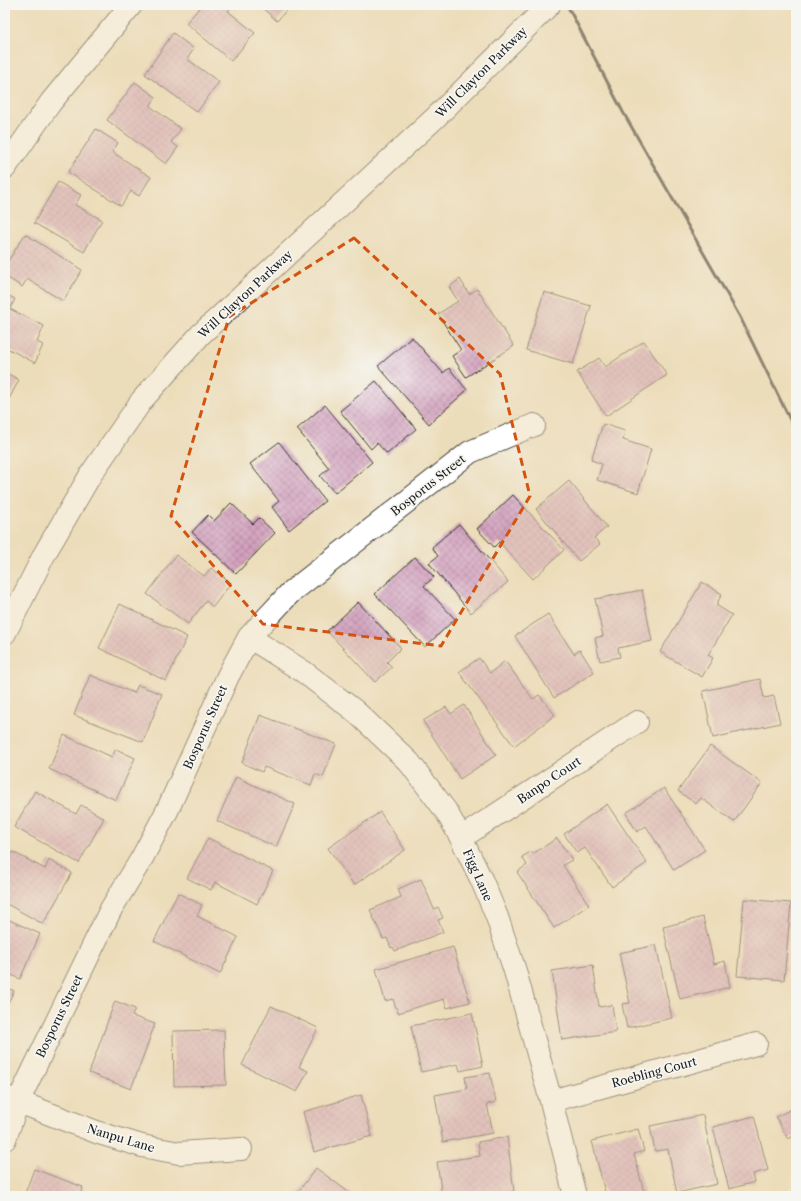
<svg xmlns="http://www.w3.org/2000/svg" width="801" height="1201" viewBox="0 0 801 1201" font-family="'Libre Caslon Text',serif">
	<defs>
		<pattern id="building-cross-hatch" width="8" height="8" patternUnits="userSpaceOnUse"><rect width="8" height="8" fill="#d3a1be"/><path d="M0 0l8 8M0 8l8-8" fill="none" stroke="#aa829a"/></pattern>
	</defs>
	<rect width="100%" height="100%" fill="#f6f6f2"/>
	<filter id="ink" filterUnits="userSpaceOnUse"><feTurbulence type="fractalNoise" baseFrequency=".025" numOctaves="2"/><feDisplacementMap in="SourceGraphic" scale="8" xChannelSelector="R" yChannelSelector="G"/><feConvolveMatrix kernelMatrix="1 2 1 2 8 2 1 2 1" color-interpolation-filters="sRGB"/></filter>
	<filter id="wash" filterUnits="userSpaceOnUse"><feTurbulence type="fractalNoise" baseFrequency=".012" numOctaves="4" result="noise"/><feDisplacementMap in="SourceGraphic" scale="16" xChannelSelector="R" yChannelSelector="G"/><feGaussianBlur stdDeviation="0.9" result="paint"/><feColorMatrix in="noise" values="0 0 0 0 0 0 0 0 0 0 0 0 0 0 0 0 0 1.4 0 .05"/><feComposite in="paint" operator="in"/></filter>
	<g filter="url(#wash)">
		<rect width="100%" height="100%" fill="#ecddba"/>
		<g id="blocks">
			<path fill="url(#building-cross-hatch)" d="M202 5H233L228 11 255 33 231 61 186 23Z
				M259 5H291L277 21Z
				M173 33 194 49 187 59 219 82 197 112 145 74Z
				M135 82 156 97 150 106 181 129 171 142 178 147 166 164 107 120Z
				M96 129 118 143 112 152 151 177 139 196 131 191 121 206 68 172Z
				M58 182 81 195 75 205 102 220 84 252 34 223Z
				M25 234 82 270 63 301 27 279 22 287 5 276V266Z
				M460 279 469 294 477 289 514 346 466 377 452 356 461 350 438 314 458 301 449 287Z
				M544 292 591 306 573 364 526 350Z
				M5 294 15 299 10 309 44 326 37 342 43 345 35 363 5 347Z
				M412 337 443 373 449 368 467 390 429 424 378 366Z
				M644 341 667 375 606 416 577 372 599 358 605 367Z
				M5 372 19 380 9 399 5 396Z
				M376 381 416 429 387 454 377 443 371 449 340 411Z
				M325 405 372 462 335 493 320 476 329 468 297 429Z
				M603 424 625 431 623 440 651 449 638 493 597 480 602 464 591 460Z
				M279 442 325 501 289 530 272 507 279 501 250 464Z
				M569 481 607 527 594 538 600 544 579 561 536 509Z
				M513 495 564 550 533 579 499 542 494 547 477 529Z
				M231 503 253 524 259 518 275 533 236 574 192 532 208 515 214 521Z
				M459 524 508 582 471 613 429 563 438 556 432 547Z
				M176 555 204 576 211 568 231 583 213 607 206 601 188 624 147 594Z
				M415 557 434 577 424 586 455 619 425 647 375 594Z
				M702 582 722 594 716 605 732 615 708 655 713 658 702 677 660 652Z
				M642 590 652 641 618 648 620 657 600 661 595 638 603 636 595 599Z
				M358 602 401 648 387 662 392 667 375 682 327 631Z
				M120 604 187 637 166 681 99 648Z
				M548 614 574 654 580 650 594 672 554 698 515 636Z
				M479 658 490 673 505 661 533 699 539 695 555 715 514 746 459 672Z
				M90 675 134 693 138 685 162 694 143 742 74 715Z
				M760 679 764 698 774 696 780 723 713 738 703 691Z
				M464 705 496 755 460 779 423 721 446 707 451 714Z
				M260 715 336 744 323 777 315 774 311 785 264 767 262 772 242 763Z
				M64 735 112 757 116 749 135 758 116 800 49 769Z
				M710 746 762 783 734 822 701 798 696 804 678 791Z
				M236 777 295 804 276 847 217 821Z
				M664 788 705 850 674 870 646 826 637 832 626 813Z
				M35 791 76 814 81 805 104 818 79 863 14 827Z
				M607 804 647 863 612 887 585 848 577 853 564 834Z
				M380 812 405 850 354 885 328 848Z
				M208 838 273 871 257 904 215 882 211 890 187 878Z
				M557 838 572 860 563 865 589 905 554 928 517 872 527 865 522 857 532 851 533 854Z
				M13 852 45 869 49 860 72 873 43 924 5 903V867Z
				M421 879 434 909 438 907 443 918 438 920 443 932 395 951 393 947 391 948 387 938 383 939 370 910 401 897 398 889Z
				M178 893 202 905 197 916 238 937 220 974 154 941Z
				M744 899 791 903 784 980 737 976Z
				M703 917 714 964 725 961 730 987 680 999 663 927Z
				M5 918 40 934 20 979 5 972Z
				M656 945 672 1018 627 1028 622 1004 630 1003 619 953Z
				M453 947 470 1002 447 1008 444 999 398 1013 393 999 385 1001 376 969Z
				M593 965 599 1007 612 1005 616 1032 562 1040 552 971Z
				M5 987 14 991 5 1009Z
				M115 1001 135 1009 132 1016 155 1024 131 1089 89 1073Z
				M271 1006 318 1028 299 1067 308 1071 297 1092 242 1065Z
				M472 1013 483 1066 460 1071 458 1064 421 1072 411 1026Z
				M224 1030 226 1085 174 1086 173 1031Z
				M490 1073 496 1102 487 1104 493 1133 443 1142 435 1095 467 1089 465 1077Z
				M361 1095 372 1136 314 1152 303 1112Z
				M795 1107 796 1135 788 1139 776 1117Z
				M703 1115 717 1184 677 1193 668 1149 655 1151 650 1126Z
				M754 1116 768 1170 753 1174 755 1182 729 1189 713 1127Z
				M638 1129 644 1151 634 1154 645 1196H606L592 1141Z
				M507 1137 514 1191 481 1196H442L437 1162 480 1156 478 1142Z
				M316 1168 354 1196H295Z
				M34 1169 83 1187 80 1196H24Z
				M94 1193 103 1196H93Z"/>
		</g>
	</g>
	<g filter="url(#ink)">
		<use href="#blocks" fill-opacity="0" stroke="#3b3934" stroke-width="1"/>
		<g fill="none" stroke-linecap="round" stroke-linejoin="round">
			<defs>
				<path id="minor" d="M5 168 51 102 131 5
					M5 633 45 553 91 474 142 400 201 334 435 118 549 5
					M249 637 304 672 355 711 409 762 446 811 461 838 482 881 497 917 515 971 551 1101 575 1196
					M461 838 637 722
					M6 1097 99 1133 142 1146 179 1153 241 1149
					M551 1101 756 1044
					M5 1139 18 1102 52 1031 111 909 142 858 167 811 228 676 249 637 290 593 470 452 534 425"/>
			</defs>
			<use href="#minor" stroke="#3b3934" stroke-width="24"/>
			<use href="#minor" stroke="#fff" stroke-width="22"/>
			<path stroke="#1c1c1c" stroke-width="3" d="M567 5 623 112 740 317 796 432"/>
		</g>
	</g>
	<path d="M0 0H801V1201H0ZM354 238 500 374 530 496 441 646 263 624 171 516 229 317Z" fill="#ecddba" fill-opacity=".55" fill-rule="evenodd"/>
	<path fill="none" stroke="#d4530e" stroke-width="3" stroke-dasharray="8 5" stroke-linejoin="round" d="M354 238 500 374 530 496 441 646 263 624 171 516 229 317Z"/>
	<g text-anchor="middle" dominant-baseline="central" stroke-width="3.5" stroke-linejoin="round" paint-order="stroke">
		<g font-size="12" fill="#1c1c1c" stroke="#f6f6f2">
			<text transform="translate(481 72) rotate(-45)">Will Clayton Parkway</text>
			<text transform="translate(245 294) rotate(-43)">Will Clayton Parkway</text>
			<text transform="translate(428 485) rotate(-38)">Bosporus Street</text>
			<text transform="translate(205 727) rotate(-66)">Bosporus Street</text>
			<text transform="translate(549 780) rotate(-34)">Banpo Court</text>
			<text transform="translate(478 875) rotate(66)">Figg Lane</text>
			<text transform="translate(59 1016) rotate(-64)">Bosporus Street</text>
			<text transform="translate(654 1072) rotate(-15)">Roebling Court</text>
			<text transform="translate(121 1138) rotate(17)">Nanpu Lane</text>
		</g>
	</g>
	<rect width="801" height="1201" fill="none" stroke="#f6f6f2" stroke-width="20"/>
</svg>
